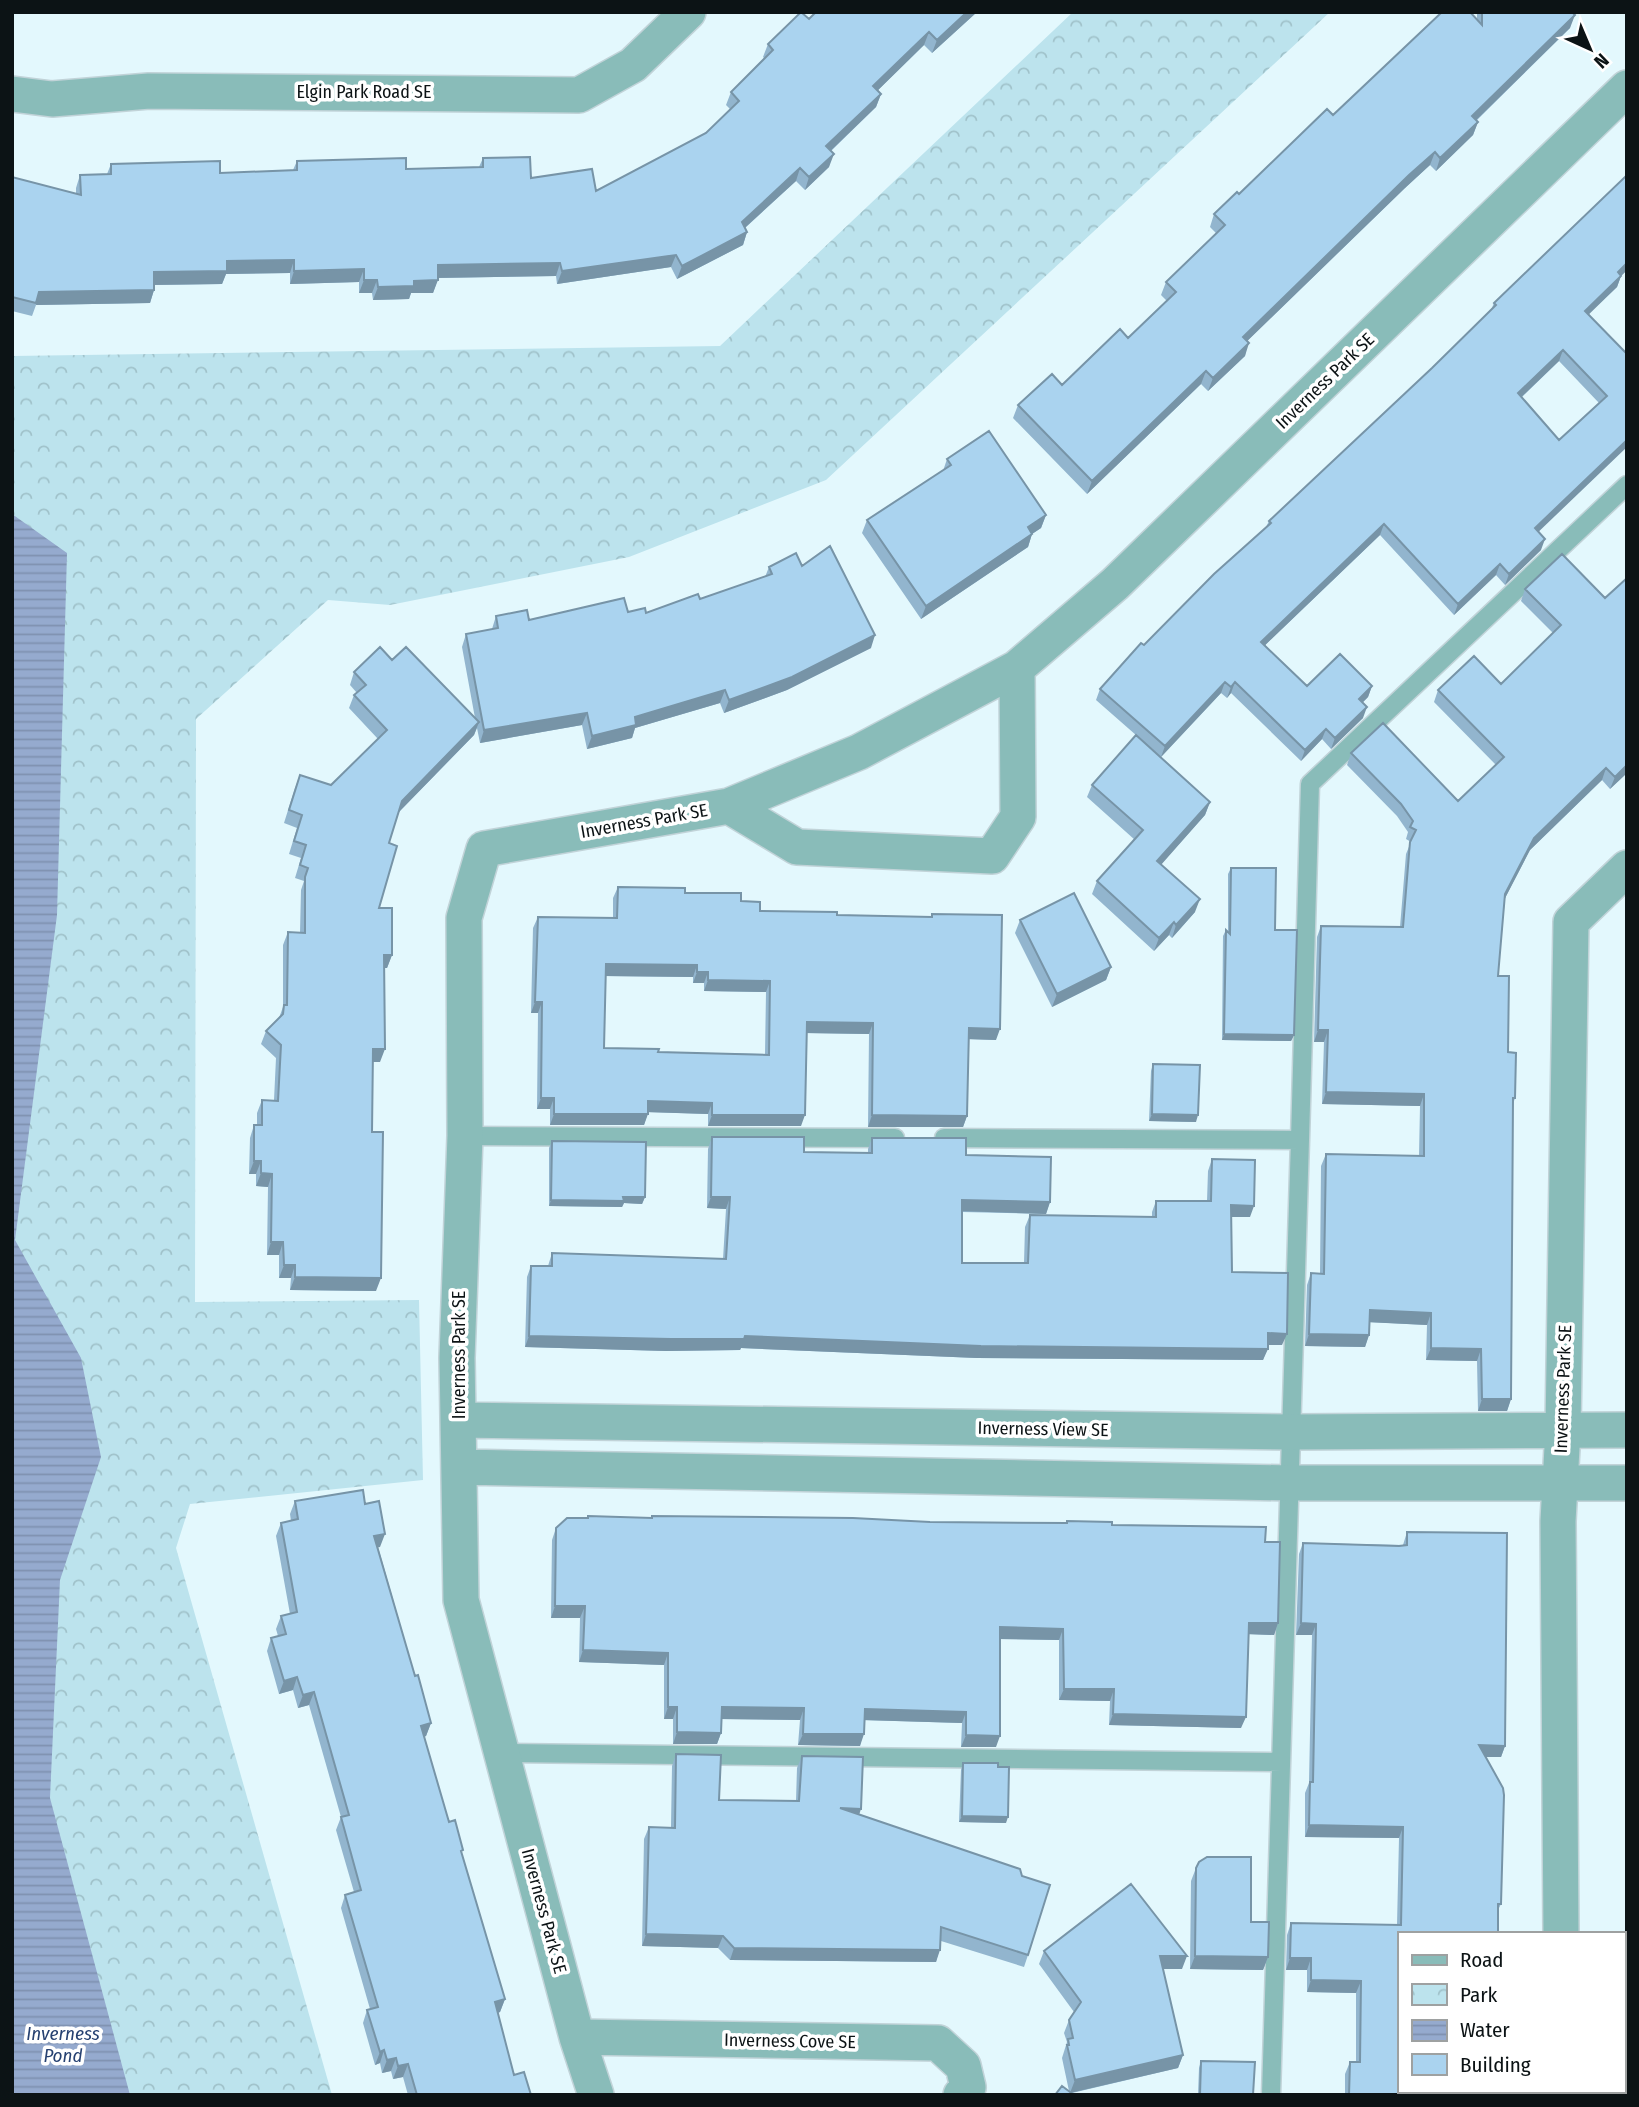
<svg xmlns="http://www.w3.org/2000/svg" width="1639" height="2107" viewBox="0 0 1639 2107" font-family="'Fira Sans Condensed',sans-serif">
	<defs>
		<pattern id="park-crowns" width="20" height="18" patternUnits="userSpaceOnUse" patternTransform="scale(1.75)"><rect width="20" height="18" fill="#bce3ed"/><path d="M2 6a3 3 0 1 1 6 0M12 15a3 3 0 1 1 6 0" fill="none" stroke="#a0c2ca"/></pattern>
		<pattern id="water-rules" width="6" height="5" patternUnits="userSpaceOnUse" patternTransform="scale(1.75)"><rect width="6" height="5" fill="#95aace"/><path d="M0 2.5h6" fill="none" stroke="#7f91b0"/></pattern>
	</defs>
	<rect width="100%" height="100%" fill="#e3f8fd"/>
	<path fill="url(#park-crowns)" d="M1073 12H1330L826 480 629 557 390 605 328 600 196 719 195 1302 419 1300 423 1480 190 1504 176 1548 332 2095H12V356L720 346Z
		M1623 2023H1627V2095H1585V2091H1623Z"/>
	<path fill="url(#water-rules)" d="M12 514 67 553 57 915 15 1240 81 1358 101 1457 60 1580 50 1798 130 2095H12Z"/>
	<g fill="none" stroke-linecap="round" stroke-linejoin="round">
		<defs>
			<path id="lane" d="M465 1136 895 1138
				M944 1138 1300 1140 1310 784 1627 485
				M502 1753 1281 1762
				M1623 1998H1627
				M1271 2095 1300 1140"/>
			<path id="street" d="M12 94 52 99 149 91 579 95 633 65 688 12
				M729 806 797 847 992 856 1018 817 1017 668
				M459 1420 1292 1432 1627 1430
				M461 1467 1290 1483H1627
				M1561 1934 1558 1521 1563 1429 1571 922 1627 868
				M577 2037 938 2043 963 2066 968 2087 961 2095
				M596 2095 577 2037 461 1600 457 1358 465 1136 464 918 484 849 729 806 859 752 1017 668 1115 584 1627 88
				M1561 2095V2091"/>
		</defs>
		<use href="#lane" stroke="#c1d3d8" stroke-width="21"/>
		<use href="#street" stroke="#c1d3d8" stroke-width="38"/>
		<use href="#lane" stroke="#89bcb9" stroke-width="18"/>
		<use href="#street" stroke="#89bcb9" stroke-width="35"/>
	</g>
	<path fill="#92b5ce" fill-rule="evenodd" d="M977 12 932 53 924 45 878 90 881 94 876 107 831 151 829 167 805 190 796 181 745 228 747 232 743 245 677 279 671 267 557 284 556 276 438 278 433 293H411L409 299 373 300 372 293H359V282L290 284V273L226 274 222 284 154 285V290L150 303 36 305 32 316 12 311V177L76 194V188L80 175 107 174 111 164 220 173 293 170 297 161 406 169 479 167 483 158 531 178 596 191 706 133 730 109 726 105 731 92 764 58 763 57 768 44 809 19Z
		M1477 12H1572L1570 28 1476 121 1478 122 1473 135 1436 171 1430 165 1405 188 1247 341 1245 356 1208 391 1201 384 1087 494 1013 418 1018 405 1062 385 1128 338 1167 301 1161 295 1166 282 1216 233 1210 227 1214 214 1333 115 1477 20Z
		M1627 175V270L1621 276 1617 287 1588 314 1627 354 1538 532 1541 550 1505 585 1496 575 1454 615 1380 535 1265 645 1307 686H1372L1368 697 1362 703 1363 718 1331 749 1322 739 1301 761 1231 693 1227 698 1221 693 1161 757 1096 700 1100 689 1266 527 1269 521 1432 368 1491 310 1494 303ZM1559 361 1599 403 1559 440 1522 397Z
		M947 459 1046 515 1041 528 1032 534 1028 547 921 619 862 533 867 520 943 471Z
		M802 566 871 648 787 690 724 713 720 703 635 728 632 738 587 749 582 725 480 743 477 728 474 735 398 813 389 843 379 908 392 955 387 968H384L380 1062H373L372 1132 376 1291 290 1290 291 1278H279V1255H267L268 1187 256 1186V1174H249L250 1138 254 1125H257V1113L262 1100H274L276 1058 261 1044 266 1031 279 1018 283 1007V945L288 932 300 933 301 890 304 881 295 878 301 858 289 854 297 828 284 823 295 788 300 775 331 785 378 739 349 708 354 695 357 693 350 685 354 672 392 660 475 718 462 647 466 634 492 629 496 616 529 620 628 612 646 613 700 599 765 577 769 567Z
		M1627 578V773L1610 789 1602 780 1530 850 1505 898 1498 976 1508 1052 1515 1098 1513 1104 1511 1399 1507 1411H1478L1477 1361 1426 1360 1427 1325 1369 1322V1335L1365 1347 1305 1346 1307 1285 1311 1273 1320 1274 1321 1166 1326 1154 1419 1156 1420 1106 1322 1104 1324 1042H1314L1317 937 1321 926 1400 927 1406 854 1411 842 1406 839 1408 832 1397 816 1347 765 1351 753 1458 801 1496 765 1434 702 1438 690 1501 684 1553 633 1521 601 1525 589 1605 598Z
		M1092 785 1210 802 1205 815 1161 864 1195 912 1172 938 1169 935 1154 951 1092 894 1097 881 1135 840 1087 797Z
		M1231 868 1275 930 1294 1035 1291 1041 1222 1040 1223 936 1226 930 1228 932V874Z
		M618 887 685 893 741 901 760 911 837 915 931 917 932 914 996 1040 968 1039 967 1116 963 1127H868L869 1034 807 1033 801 1126H708V1114L648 1112 644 1125H550V1109H537L538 1013H531L533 928 538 917 613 918V898ZM606 976 693 977V983H704V991L766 992 765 1054 658 1052 604 1048Z
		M1020 920 1111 967 1106 980 1052 1007 1015 933Z
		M1153 1064 1196 1122 1149 1121 1151 1071Z
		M712 1137 804 1152 868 1153V1149L872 1138 966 1155 1050 1202 1046 1214 962 1212V1263H1024L1025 1227 1030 1215 1152 1217V1212L1156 1201H1207L1208 1171 1212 1159 1250 1217H1231L1232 1272 1282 1345H1268L1263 1360 977 1358 741 1348 740 1350 666 1351 525 1347 527 1277 531 1266H548L552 1253 723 1259 726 1209 707 1208 708 1149Z
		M552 1141 645 1197 642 1204 624 1203 622 1207 549 1206V1148Z
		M295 1501 365 1504 380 1547H378L415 1676 431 1723 426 1736 424 1737 449 1822 462 1854 505 1999 500 2012 498 2013 514 2075 531 2095H408L403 2077 393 2079 391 2071 382 2073 380 2063 375 2065 363 2023 367 2010 370 2009 341 1908 345 1895 354 1892 336 1830 341 1817 309 1705 298 1708 293 1690 279 1694 267 1651 271 1638 278 1636 276 1629 281 1616 290 1614 276 1536 281 1523 291 1521 290 1514Z
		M588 1516 651 1518 652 1516 930 1522 1112 1525 1265 1542 1278 1623 1274 1635 1248 1634 1241 1728 1109 1725 1110 1701 1059 1700V1640L1000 1639 996 1747H961L962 1723 864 1720 860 1746 798 1745 800 1720 721 1719V1733L717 1744H673V1719H664V1665L579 1662 580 1618H551L552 1540 556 1528 587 1518Z
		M1407 1532 1505 1746 1501 1757H1486L1501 1904 1498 1910 1399 1934 1498 2095H1345V2074L1350 2062H1356V1993L1307 1992V1970H1286L1287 1935 1291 1923 1397 1925 1399 1838 1305 1837V1793L1309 1783 1312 1635H1296L1299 1554 1303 1543 1403 1545Z
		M676 1754 719 1800 796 1801 797 1768 802 1756 859 1815 1028 1955 1024 1967 941 1941 936 1962 730 1960 718 1948 642 1946 644 1839 649 1827H671L672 1766Z
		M963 1763 1006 1823 959 1822 961 1770Z
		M1196 1868 1251 1922 1268 1957 1263 1970 1190 1969 1191 1881Z
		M1044 1951 1182 1969H1163L1183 2055 1178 2068 1072 2093 1069 2091 1062 2058 1067 2042 1064 2033 1069 2020 1074 2012 1039 1964Z
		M1201 2061 1253 2095H1198L1199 2068Z"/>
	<path fill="#7794a7" d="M967 12H977L932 53 937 40Z
		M1575 15 1570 28 1467 129 1472 116Z
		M929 32 924 45 869 99 873 86Z
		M881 94 876 107 822 159 826 146Z
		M1478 122 1473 135 1436 171 1440 158Z
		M1435 152 1430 165 1405 188 1238 350 1243 337 1409 175Z
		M834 154 829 167 805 190 809 177Z
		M800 168 796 181 737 235 742 222Z
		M747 232 743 245 677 279 682 266Z
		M676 255 671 267 557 284 562 271Z
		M294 260 290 273 226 274 222 284 149 285 154 272 227 261Z
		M560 263 556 276 433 278 438 265Z
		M1627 263V270L1614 283 1618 272Z
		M364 269 359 282 290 284 294 271Z
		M1621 276 1617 287 1581 322 1585 311Z
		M364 280H377L372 293H359Z
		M438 280 433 293H411L409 299 373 300 378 287 414 281Z
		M154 290 150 303 36 305 39 292Z
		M1249 343 1245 356 1208 391 1213 378Z
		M1563 350 1559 361 1514 404 1518 393Z
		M1206 371 1201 384 1087 494 1092 481Z
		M1627 440V447L1531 539 1535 528Z
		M1046 515 1041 528 1032 534 1028 547 921 619 926 606 1028 527Z
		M1384 524 1380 535 1257 653 1261 642Z
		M1545 539 1541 550 1505 585 1509 574Z
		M1500 564 1496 575 1454 615 1458 604Z
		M875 635 871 648 787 690 724 713 729 700Z
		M1225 682 1221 693 1161 757 1165 746Z
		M1235 682 1231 693 1227 698 1231 687Z
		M1372 686 1368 697 1355 710 1359 699Z
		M725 690 720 703 635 728 632 738 587 749 592 736 635 717Z
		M1367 707 1363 718 1331 749 1335 738Z
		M587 713 582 725 480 743 484 730Z
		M479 722 474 735 397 814 402 801Z
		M1326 729 1322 739 1301 761 1305 750Z
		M1627 765V773L1610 789 1615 777Z
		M1606 768 1602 780 1530 850 1501 906 1505 894 1534 838Z
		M1210 802 1205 815 1153 874 1157 861Z
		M1200 899 1195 912 1172 938 1176 925Z
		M1174 922 1169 935 1154 951 1159 938Z
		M384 955H392L387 968H379Z
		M606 964 697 965 693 977 602 976Z
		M1111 967 1106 980 1052 1007 1057 994Z
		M697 972H708L704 983H693Z
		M708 980 770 981 766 992 704 991Z
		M535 1002H542L538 1013H531Z
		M807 1022 873 1023 869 1034 803 1033Z
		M969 1028 1000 1029 996 1040 965 1039Z
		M1318 1030H1328L1324 1042H1314Z
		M1224 1034 1294 1035 1291 1041 1222 1040Z
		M373 1049H385L380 1062H368Z
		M1326 1092 1424 1094 1420 1106 1322 1104Z
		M541 1098H554L550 1109H537Z
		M648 1101 712 1103 708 1114 644 1112Z
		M554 1114H648L644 1125H550Z
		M1152 1114 1198 1115 1196 1122 1149 1121Z
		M712 1115H805L801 1126H708Z
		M872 1115 967 1116 963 1127H868Z
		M254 1161H261L256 1174H249Z
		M261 1173 272 1174 268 1187 256 1186Z
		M623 1197H645L642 1204 624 1203 622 1207 549 1206 551 1200Z
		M711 1197H730L726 1209 707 1208Z
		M962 1200 1050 1202 1046 1214 958 1211Z
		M1231 1205 1254 1206 1250 1217H1226Z
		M271 1242H283L279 1255H267Z
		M284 1265H295L291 1278H279Z
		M295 1277 381 1278 376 1291 290 1290Z
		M1370 1310 1431 1313 1427 1325 1365 1322Z
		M1268 1333 1287 1334 1282 1345H1264Z
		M1309 1334 1369 1335 1365 1347 1305 1346Z
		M529 1336H745L1268 1349 1263 1360 977 1358 741 1348 740 1350 666 1351 525 1347Z
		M1431 1348 1481 1349 1477 1361 1426 1360Z
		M1482 1399H1511L1507 1411H1478Z
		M385 1534 380 1547 370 1549 374 1536Z
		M555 1606H585L580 1618H551Z
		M1249 1623H1278L1274 1635 1244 1634Z
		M1301 1623 1316 1624 1312 1635H1296Z
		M1000 1627 1063 1629 1059 1640 996 1639Z
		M583 1650 668 1653 664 1665 579 1662Z
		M297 1677 293 1690 279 1694 284 1681Z
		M1064 1689H1114L1110 1701 1059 1700Z
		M314 1692 309 1705 298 1708 303 1695Z
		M668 1707H677L673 1719H664Z
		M722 1707 804 1708 800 1720 718 1719Z
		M865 1709 966 1712 962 1723 861 1720Z
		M1113 1714 1246 1717 1241 1728 1109 1725Z
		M431 1723 426 1736 417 1739 421 1726Z
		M677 1732 721 1733 717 1744H673Z
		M803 1734H864L860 1746 798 1745Z
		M966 1735 1000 1736 996 1747H961Z
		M1479 1745 1505 1746 1501 1757H1475Z
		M840 1808 861 1809 857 1821Z
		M962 1816 1008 1817 1006 1823 959 1822Z
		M1309 1825 1403 1827 1399 1838 1305 1837Z
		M646 1934 723 1936 718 1948 642 1946Z
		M734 1948 940 1950 936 1962 730 1960Z
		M1160 1956H1187L1182 1969H1155Z
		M1195 1956 1268 1957 1263 1970 1190 1969Z
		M1290 1958H1311L1307 1970H1286Z
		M1311 1980 1361 1981 1356 1993 1307 1992Z
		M505 1999 500 2012 490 2015 495 2002Z
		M384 2050 380 2063 375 2065 380 2052Z
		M1183 2055 1178 2068 1070 2093 1075 2080Z
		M396 2058 391 2071 382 2073 387 2060Z
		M408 2064 403 2077 393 2079 398 2066Z"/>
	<path fill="#aad3ef" stroke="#7794a7" stroke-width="2" fill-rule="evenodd" d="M801 12 809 19 816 12H967L937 40 929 32 873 86 881 94 826 146 834 154 809 177 800 168 742 222 747 232 682 266 676 255 562 271 560 263 438 265V280L414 281V286L378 287 377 280H364V269L294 271V260L227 261V271L154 272V290L39 292 36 303 12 297V177L81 195 80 175 111 174V164L220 161V173L297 170V161L406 158V169L483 167V158L530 157 531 178 592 169 596 191 706 133 739 101 731 92 773 50 768 44Z
		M1442 12H1470L1482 25V12H1572L1575 15 1472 116 1478 122 1440 158 1435 152 1409 175 1243 337 1249 343 1213 378 1206 371 1092 481 1018 405 1052 374 1062 385 1120 329 1128 338 1176 292 1166 282 1225 225 1214 214 1237 192 1239 194 1327 109 1333 115Z
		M1627 175V263L1618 272 1621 276 1585 311 1627 354V440L1535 528 1545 539 1509 574 1500 564 1458 604 1384 524 1261 642 1307 686 1340 654 1372 686 1359 699 1367 707 1335 738 1326 729 1305 750 1235 682 1231 687 1225 682 1165 746 1100 689 1141 643 1144 645 1214 574 1271 523 1269 521 1432 368 1496 305 1494 303ZM1563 350 1607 396 1559 440 1518 393Z
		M989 431 1046 515 1028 527 1032 534 926 606 867 520 951 465 947 459Z
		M830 546 875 635 792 677 729 700 725 690 635 717 636 725 592 736 587 713 484 730 466 634 498 628 496 616 527 610 529 620 624 598 628 612 645 608 646 613 698 594 700 599 772 574 769 567 796 553 802 566Z
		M1562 554 1605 598 1627 578V765L1615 777 1606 768 1534 838 1505 894 1498 976H1509L1508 1052 1516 1053 1515 1098H1513L1511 1399H1482L1481 1349 1431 1348V1313L1370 1310 1369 1335 1309 1334 1311 1273 1324 1274 1326 1154 1424 1156V1094L1326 1092 1328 1030H1318L1321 926 1403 927 1410 842 1416 830 1410 827 1413 821 1401 804 1351 753 1383 723 1458 801 1504 757 1438 690 1474 656 1501 684 1561 625 1525 589Z
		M380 647 392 660 406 647 479 722 402 801 389 843 397 846 379 908H392V955H384L385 1049H373L372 1132H383L381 1278 295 1277V1265H284L283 1242H271L272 1174 261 1173V1161H254V1125H262V1100L278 1101 281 1045 266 1031 283 1014 284 1005H287L288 932 305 933V877L308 868 300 865 306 845 294 841 302 815 289 810 300 775 331 785 387 730 354 695 366 685 354 672Z
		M1136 735 1210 802 1157 861 1200 899 1176 925 1174 922 1159 938 1097 881 1143 830 1092 785Z
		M1231 868H1276L1275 930H1297L1294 1035 1224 1034 1226 930 1230 934Z
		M618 887 685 888V893H741V901L760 902V911L837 912V915L932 917V914L1002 915 1000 1029 969 1028 967 1116 872 1115 873 1023 807 1022 805 1115H712V1103L648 1101V1114H554V1098H541L542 1002H535L538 917 617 918ZM606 964 697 965V972H708V980L770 981 769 1055 658 1052 659 1049 604 1048Z
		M1074 893 1111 967 1057 994 1020 920Z
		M1153 1064 1200 1065 1198 1115 1152 1114Z
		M712 1137H804V1152L872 1153V1138H966V1155L1051 1157 1050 1202 962 1200V1263H1028L1030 1215 1156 1217V1201H1211L1212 1159 1255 1160 1254 1206 1231 1205 1232 1272 1288 1273 1287 1334 1268 1333V1349L981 1346 745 1336 744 1339H671L529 1336 531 1266H552V1253L726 1259 730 1197H711Z
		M552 1141 646 1142 645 1197H623L624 1201 551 1200Z
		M363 1490 365 1504 379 1501 385 1534 374 1536 415 1676 418 1675 431 1723 421 1726 449 1822 455 1820 463 1850 461 1851 505 1999 495 2002 514 2075 524 2072 531 2095H417L408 2064 398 2066 396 2058 387 2060 384 2050 380 2052 367 2010 378 2007 345 1895 361 1890 341 1817 349 1815 314 1692 303 1695 297 1677 284 1681 271 1638 286 1634 281 1616 297 1612 281 1523 298 1519 295 1501Z
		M588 1516 652 1518V1516L853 1518 930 1522 1067 1523V1521L1112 1522V1525L1266 1527 1265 1542H1280L1278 1623H1249L1246 1717 1113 1714 1114 1689H1064L1063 1629 1000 1627V1736L966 1735V1712L865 1709 864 1734H803L804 1708 722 1707 721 1733 677 1732V1707H668V1653L583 1650 585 1606H555L556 1528 567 1518H588Z
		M1407 1532 1507 1533 1505 1746 1479 1745 1503 1788 1504 1795 1501 1904H1498V1934H1399V2091H1498V2095H1349L1350 2062H1360L1361 1981 1311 1980V1958H1290L1291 1923 1401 1925 1403 1827 1309 1825 1310 1782H1313L1316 1624 1301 1623 1303 1543 1399 1546 1407 1545Z
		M676 1754 721 1755 719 1800 799 1801 802 1756 863 1757 861 1809 840 1808 1020 1869 1022 1876 1050 1885 1028 1955 941 1927 940 1950 734 1948 723 1936 646 1934 649 1827 675 1828Z
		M963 1763H998V1767H1009L1008 1817 962 1816Z
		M1207 1857H1251V1922H1269L1268 1957 1195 1956 1196 1868 1199 1862Z
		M1131 1884 1187 1956H1160L1183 2055 1075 2080 1067 2045H1069L1068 2039 1073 2038 1069 2020 1081 2002 1044 1951Z
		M1201 2061 1255 2062 1253 2095H1200Z
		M1062 2086 1074 2095H1055Z"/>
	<g text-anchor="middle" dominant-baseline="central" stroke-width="7" stroke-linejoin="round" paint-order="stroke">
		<g font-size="18" fill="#0c1315" stroke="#fff">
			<text x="364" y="92">Elgin Park Road SE</text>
			<text transform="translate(1325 381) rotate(-44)">Inverness Park SE</text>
			<text transform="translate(644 821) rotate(-10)">Inverness Park SE</text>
			<text transform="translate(459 1355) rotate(-90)">Inverness Park SE</text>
			<text transform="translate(1563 1389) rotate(-88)">Inverness Park SE</text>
			<text transform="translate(1043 1429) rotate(1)">Inverness View SE</text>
			<text transform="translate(544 1911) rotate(75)">Inverness Park SE</text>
			<text transform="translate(790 2041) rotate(1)">Inverness Cove SE</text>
		</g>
		<g font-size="19" font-style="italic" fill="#264171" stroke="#fff">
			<text x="63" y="2033">Inverness<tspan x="63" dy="22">Pond</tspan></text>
		</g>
	</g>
	<rect width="1639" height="2107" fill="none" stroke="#0c1315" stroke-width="28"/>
	<rect x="1398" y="1932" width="228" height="161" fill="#ffffff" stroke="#9ea1a1" stroke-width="2"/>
	<rect x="1412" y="1955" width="35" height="10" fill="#89bcb9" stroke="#9ea1a1" stroke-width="2"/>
	<text x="1460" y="1967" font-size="21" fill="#0c1315">Road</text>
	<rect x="1412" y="1984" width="35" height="21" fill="url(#park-crowns)" stroke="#9ea1a1" stroke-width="2"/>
	<text x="1460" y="2002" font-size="21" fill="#0c1315">Park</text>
	<rect x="1412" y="2020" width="35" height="21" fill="url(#water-rules)" stroke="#9ea1a1" stroke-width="2"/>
	<text x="1460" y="2037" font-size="21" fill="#0c1315">Water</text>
	<rect x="1412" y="2054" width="35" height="21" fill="#aad3ef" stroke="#9ea1a1" stroke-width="2"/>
	<text x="1460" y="2072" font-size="21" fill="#0c1315">Building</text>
	<g transform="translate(1590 49) rotate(136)" stroke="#ffffff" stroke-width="5" paint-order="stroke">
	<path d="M0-5L12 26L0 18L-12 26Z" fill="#0c1315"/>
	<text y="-10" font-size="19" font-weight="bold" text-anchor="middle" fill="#0c1315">N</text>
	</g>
</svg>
